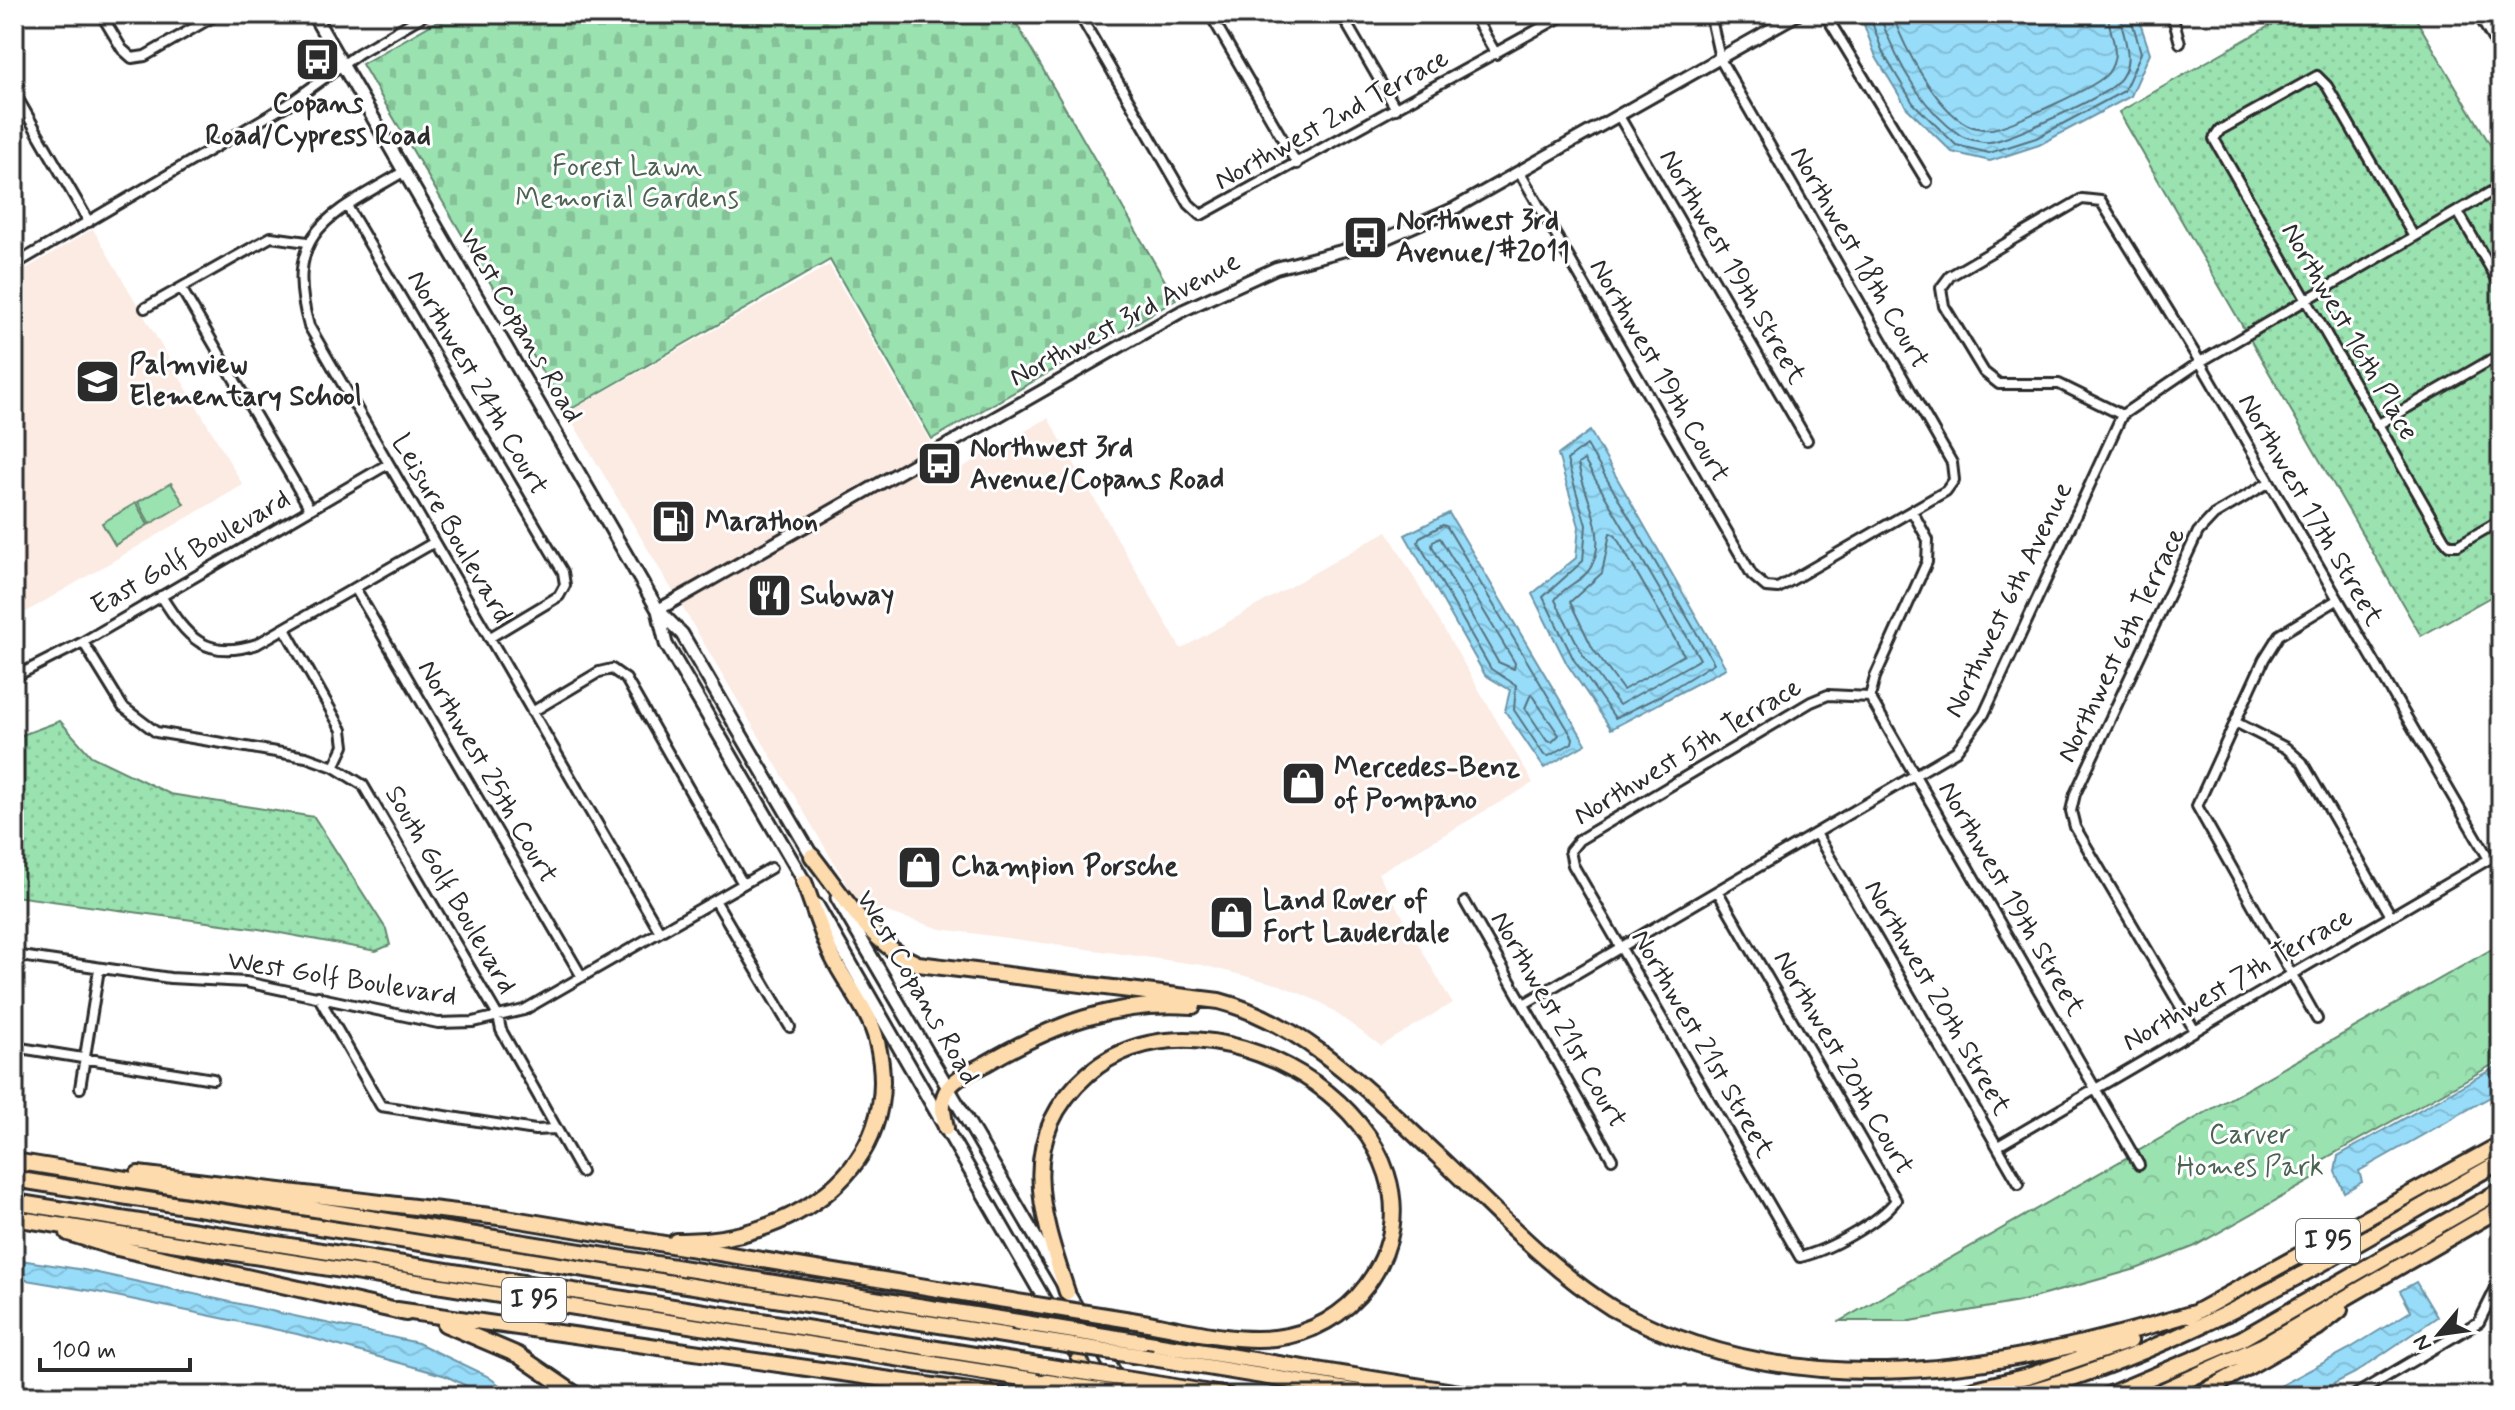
<svg xmlns="http://www.w3.org/2000/svg" width="2515" height="1410" viewBox="0 0 2515 1410" font-family="Mynerve,sans-serif">
	<defs>
		<pattern id="grass-dots" width="8" height="8" patternUnits="userSpaceOnUse" patternTransform="scale(2)"><rect width="8" height="8" fill="#9ae2b0"/><path d="M2 2h.1M6 6h.1" fill="none" stroke="#85c298" stroke-width="1.8" stroke-linecap="round"/></pattern>
		<pattern id="cemetery-stones" width="16" height="16" patternUnits="userSpaceOnUse" patternTransform="scale(2)"><rect width="16" height="16" fill="#9ae2b0"/><path d="M2 7V4a2 2 0 0 1 4 0v3zM10 15v-3a2 2 0 0 1 4 0v3z" fill="#85c298"/></pattern>
		<pattern id="park-crowns" width="20" height="18" patternUnits="userSpaceOnUse" patternTransform="scale(2)"><rect width="20" height="18" fill="#9ae2b0"/><path d="M2 6a3 3 0 1 1 6 0M12 15a3 3 0 1 1 6 0" fill="none" stroke="#85c298"/></pattern>
		<pattern id="water-waves" width="16" height="10" patternUnits="userSpaceOnUse" patternTransform="scale(2)"><rect width="16" height="10" fill="#97dcf9"/><path d="M0 5q4-4 8 0t8 0" fill="none" stroke="#82bdd6"/></pattern>
	</defs>
	<rect width="100%" height="100%" fill="#fff"/>
	<filter id="ink" filterUnits="userSpaceOnUse"><feTurbulence type="fractalNoise" baseFrequency=".0125" numOctaves="2"/><feDisplacementMap in="SourceGraphic" scale="16" xChannelSelector="R" yChannelSelector="G"/><feConvolveMatrix kernelMatrix="1 2 1 2 8 2 1 2 1" color-interpolation-filters="sRGB"/></filter>
	<g filter="url(#ink)">
		<path fill="#fbebe3" d="M93 229 243 485 14 619V276Z
			M829 265 949 475 1048 418 1181 649 1387 531 1533 783 1378 873 1452 1003 1381 1046 1322 1003 1280 985 1202 965 941 929 858 903 567 413Z"/>
		<path fill="url(#grass-dots)" stroke="#62866e" stroke-width="2" d="M2290 14H2413L2501 163V591L2421 636 2119 112Z
			M60 721 91 756 170 794 314 817 386 929 390 945 376 951 259 929 14 896V738Z"/>
		<path fill="url(#cemetery-stones)" stroke="#62866e" stroke-width="2" d="M450 14H1011L1176 300 932 439 830 260 566 412 362 64Z"/>
		<path fill="url(#park-crowns)" stroke="#62866e" stroke-width="2" d="M2501 944V1060L2312 1166 2317 1177 2193 1247 2136 1269 2019 1302 1911 1321H1840Z"/>
		<path fill="#9ae2b0" stroke="#62866e" stroke-width="2" d="M171 483 184 504 150 524 138 502Z
			M136 503 148 525 115 545 102 523Z"/>
		<path fill="url(#water-waves)" stroke="#6c95a7" stroke-width="2" d="M1860 14H2137L2150 53 2131 96 2039 145 1990 161 1952 152 1907 108 1876 57Z
			M1590 431 1726 668 1611 729 1567 664 1532 594 1576 558 1579 526 1558 455Z
			M1449 513 1586 744 1544 768 1505 711 1510 690 1485 675 1405 535Z
			M2501 1064V1091L2359 1171 2362 1182 2344 1192 2335 1172 2338 1156Z
			M14 1259 84 1270 418 1343 487 1376 515 1396H487L446 1376 297 1334 97 1292 14 1278Z
			M2416 1282 2437 1317 2355 1373 2310 1396H2262L2349 1349 2411 1311 2400 1291Z"/>
		<g fill="none" stroke-linecap="round" stroke-linejoin="round">
			<path stroke="#56727d" stroke-width="2" d="M1869 14 1883 53 1913 103 1956 145 1989 153 2036 138 2124 91 2141 53 2130 14
				M1879 14C1895 58 1920 108 1960 135 1966 139 1982 143 1989 142 2007 141 2105 96 2117 83 2138 60 2122 39 2120 14
				M1892 14C1904 47 1935 108 1968 125 1974 128 1985 130 1992 129 2011 125 2098 87 2108 73 2123 52 2109 36 2108 14
				M1587 445 1714 663 1662 695 1615 718 1574 660 1543 597 1583 561 1586 525 1567 460Z
				M1584 460 1700 659 1619 705 1583 655 1555 600C1563 586 1584 581 1591 567 1609 534 1584 496 1578 464Z
				M1443 525 1447 527 1573 738 1572 743 1549 756 1544 755 1514 710 1516 685 1491 669 1418 542 1420 537Z
				M1610 533 1615 535 1684 655 1623 690 1593 649 1570 602 1602 573Z
				M1440 538 1515 663 1514 669 1498 662 1432 546 1433 541Z
				M1531 694 1559 735 1552 742 1547 741 1525 708Z"/>
			<defs>
				<path id="minor" d="M101 14 122 49 132 58 145 56 218 14
					M1079 14 1189 204 1201 215 1566 14
					M1210 14 1297 164
					M1341 14 1396 109
					M1473 14 1496 54
					M1825 14 1927 182
					M2172 14 2180 43
					M2478 14 2501 53
					M14 92 89 222
					M1619 116 1807 440
					M403 172C331 215 282 230 309 326L660 932
					M1520 173 1752 575 1766 587 1778 588 1946 491 1954 480 1952 463 1720 59 1710 14
					M347 206 563 572 565 585 559 596 489 638
					M2458 212 2501 286
					M2414 237 2327 86 2317 76 2220 130 2214 139 2444 539 2449 545H2458L2501 520
					M14 265 287 105 359 53 426 14
					M181 288 310 509
					M145 308 271 237 307 242
					M2122 415 2059 384H1999L1984 372 1944 306 1941 288 1950 276 2082 199 2101 201 2200 362 2489 859
					M2377 425 2501 354
					M355 588 582 977
					M161 596C187 637 205 661 257 644L433 543
					M285 629 342 730 344 746 334 767
					M83 642 123 707 156 732 306 757 334 767 363 785 498 1016 501 1030 581 1172
					M14 677 83 642 388 464
					M1870 697 2139 1165
					M532 712 599 672 612 669 626 679 743 884
					M2235 722 2286 748 2302 762 2391 916
					M1817 835 2019 1184
					M1718 892 1896 1200C1880 1222 1827 1251 1800 1257L1573 865 1570 851 1579 840 1811 702 1828 695 1870 697 1875 677 1927 562 1928 540 1912 511
					M715 900 790 1027
					M1465 902 1612 1159
					M14 955 170 978 246 982 438 1023 473 1022 524 1010 771 868
					M318 996 381 1106 535 1130 555 1129
					M1524 1004 1956 751 1984 714 2122 415 2200 362 2501 186
					M2317 1019 2197 806 2264 659 2279 635 2337 600
					M2195 1031 2075 827 2071 811 2075 794 2198 532 2214 515 2268 483
					M14 1047 213 1079
					M80 1088 99 969
					M1998 1146 2501 852
					M2353 1396 2479 1322 2501 1278"/>
				<path id="tertiary" d="M658 610 1184 310 1276 268 1380 241 1455 208 1798 14"/>
				<path id="secondary" d="M313 14 658 610 666 644 807 886
					M658 610 682 634 816 863
					M837 898 1119 1380
					M817 905 1074 1351"/>
				<path id="motorway" d="M812 856C843 895 871 945 918 964L1219 1001C1307 1024 1374 1097 1439 1157 1494 1209 1548 1268 1612 1308 1799 1410 2001 1371 2197 1312
					M946 1128C944 1116 940 1104 946 1092 953 1078 972 1071 985 1064 1052 1025 1114 1000 1193 1006
					M14 1161 1012 1321
					M138 1174 507 1218 999 1299
					M14 1179 1022 1338
					M14 1202 1038 1365
					M14 1218 1047 1382
					M68 1233 113 1247 406 1313
					M676 1241C788 1244 908 1168 877 1042 870 1011 846 985 832 956 821 932 813 906 804 882
					M1067 1292C1041 1213 1015 1138 1088 1074 1212 966 1476 1136 1367 1285 1345 1315 1311 1334 1275 1338 1228 1343 1176 1327 1131 1320
					M397 1310 1004 1396
					M2189 1316 2501 1144
					M445 1324 518 1355 578 1396
					M1142 1342 1479 1396
					M1079 1358 1094 1396
					M1152 1358 1384 1396
					M1169 1386 1228 1396
					M880 1396 923 1390
					M1947 1396 2028 1376 2130 1341
					M2013 1396C2189 1349 2343 1251 2501 1161
					M2106 1396 2241 1339 2501 1190
					M2151 1396 2262 1346 2501 1208
					M2197 1396 2317 1328 2340 1310"/>
			</defs>
			<use href="#minor" stroke="#2b2b2b" stroke-width="14"/>
			<use href="#tertiary" stroke="#2b2b2b" stroke-width="16"/>
			<use href="#secondary" stroke="#2b2b2b" stroke-width="17"/>
			<use href="#motorway" stroke="#2b2b2b" stroke-width="20"/>
			<use href="#minor" stroke="#fff" stroke-width="8"/>
			<use href="#tertiary" stroke="#fff" stroke-width="10"/>
			<use href="#secondary" stroke="#fff" stroke-width="11"/>
			<use href="#motorway" stroke="#fedbac" stroke-width="14"/>
			<defs>
				<path id="motorway-bridge" d="M999 1299 1131 1320
					M1012 1321 1142 1342
					M1022 1338 1152 1358
					M1038 1365 1169 1386
					M1047 1382 1137 1396"/>
			</defs>
			<use href="#motorway-bridge" stroke="#2b2b2b" stroke-width="20" stroke-linecap="butt"/>
			<use href="#motorway-bridge" stroke="#fedbac" stroke-width="14"/>
		</g>
	</g>
	<defs>
		<symbol id="bus-square" viewBox="-11 -11 22 22"><rect x="-9" y="-9" width="18" height="18" rx="4" fill="#2b2b2b" stroke="#fff"/><path d="M-5-6H5V4H4V6H2V4H-2V6H-4V4H-5ZM-3.5-4V0h7V-4ZM-3.5 1.2v1.5H-2V1.2ZM2 1.2v1.5H3.5V1.2Z" fill="#fff"/></symbol>
		<symbol id="school-square" viewBox="-11 -11 22 22"><rect x="-9" y="-9" width="18" height="18" rx="4" fill="#2b2b2b" stroke="#fff"/><path d="M0-5L7-2L0 1L-7-2ZM-4 1L0 2.5L4 1V4Q0 6-4 4Z" fill="#fff"/></symbol>
		<symbol id="fuel-square" viewBox="-11 -11 22 22"><rect x="-9" y="-9" width="18" height="18" rx="4" fill="#2b2b2b" stroke="#fff"/><path d="M-5.5-6h7V0h2V4h1.3V-2.5L3-4.5l.8-.8L6-3V5H2.5V1h-1V6h-7ZM-4.2-4.7v3.2H.2V-4.7Z" fill="#fff"/></symbol>
		<symbol id="restaurant-square" viewBox="-11 -11 22 22"><rect x="-9" y="-9" width="18" height="18" rx="4" fill="#2b2b2b" stroke="#fff"/><path d="M-5-6h1v4h1v-4h1v4h1v-4h1v5L-1.5 .5V6h-2V.5L-5-1ZM5-6V6H3V1.5H1.5Q1.5-4 5-6Z" fill="#fff"/></symbol>
		<symbol id="shop-square" viewBox="-11 -11 22 22"><rect x="-9" y="-9" width="18" height="18" rx="4" fill="#2b2b2b" stroke="#fff"/><path d="M-5-2.5h2.3a2.7 3.5 0 0 1 5.4 0H5L5.5 6h-11ZM-1.5-2.5h3a1.5 2.3 0 0 0-3 0Z" fill="#fff"/></symbol>
	</defs>
	<g fill-rule="evenodd">
		<use href="#bus-square" x="292" y="34" width="51" height="51"/>
		<use href="#bus-square" x="1340" y="212" width="51" height="51"/>
		<use href="#school-square" x="72" y="356" width="51" height="51"/>
		<use href="#bus-square" x="914" y="438" width="51" height="51"/>
		<use href="#fuel-square" x="648" y="496" width="51" height="51"/>
		<use href="#restaurant-square" x="744" y="570" width="51" height="51"/>
		<use href="#shop-square" x="1278" y="758" width="51" height="51"/>
		<use href="#shop-square" x="894" y="842" width="51" height="51"/>
		<use href="#shop-square" x="1206" y="892" width="51" height="51"/>
	</g>
	<g text-anchor="middle" dominant-baseline="central" stroke-width="6" stroke-linejoin="round" paint-order="stroke">
		<g fill="#fff" stroke="#6b6b6b" stroke-width="2">
			<rect x="2296" y="1219" width="64" height="44" rx="6"/>
			<rect x="502" y="1278" width="64" height="44" rx="6"/>
		</g>
		<g font-size="26" font-weight="bold" fill="#2b2b2b">
			<text x="2328" y="1241">I 95</text>
			<text x="534" y="1300">I 95</text>
		</g>
		<g font-size="28" font-weight="bold" fill="#2b2b2b" stroke="#fff" text-anchor="start">
			<text x="318" y="104" text-anchor="middle">Copans<tspan x="318" dy="32">Road/Cypress Road</tspan></text>
			<text x="1396" y="221">Northwest 3rd<tspan x="1396" dy="32">Avenue/#2011</tspan></text>
			<text x="129" y="365">Palmview<tspan x="129" dy="32">Elementary School</tspan></text>
			<text x="970" y="448">Northwest 3rd<tspan x="970" dy="32">Avenue/Copans Road</tspan></text>
			<text x="705" y="522">Marathon</text>
			<text x="800" y="596">Subway</text>
			<text x="1334" y="768">Mercedes-Benz<tspan x="1334" dy="32">of Pompano</tspan></text>
			<text x="951" y="867">Champion Porsche</text>
			<text x="1263" y="901">Land Rover of<tspan x="1263" dy="32">Fort Lauderdale</tspan></text>
		</g>
		<g font-size="28" fill="#2b2b2b" stroke="#fff">
			<text transform="translate(1332 120) rotate(-29)">Northwest 2nd Terrace</text>
			<text transform="translate(1859 258) rotate(60)">Northwest 18th Court</text>
			<text transform="translate(1732 267) rotate(60)">Northwest 19th Street</text>
			<text transform="translate(1125 320) rotate(-28)">Northwest 3rd Avenue</text>
			<text transform="translate(520 326) rotate(60)">West Copans Road</text>
			<text transform="translate(2349 332) rotate(60)">Northwest 16th Place</text>
			<text transform="translate(1659 371) rotate(60)">Northwest 19th Court</text>
			<text transform="translate(477 383) rotate(60)">Northwest 24th Court</text>
			<text transform="translate(2310 510) rotate(60)">Northwest 17th Street</text>
			<text transform="translate(451 529) rotate(60)">Leisure Boulevard</text>
			<text transform="translate(191 553) rotate(-30)">East Golf Boulevard</text>
			<text transform="translate(2009 600) rotate(-64)">Northwest 6th Avenue</text>
			<text transform="translate(2122 645) rotate(-64)">Northwest 6th Terrace</text>
			<text transform="translate(1688 752) rotate(-31)">Northwest 5th Terrace</text>
			<text transform="translate(487 772) rotate(60)">Northwest 25th Court</text>
			<text transform="translate(450 890) rotate(60)">South Golf Boulevard</text>
			<text transform="translate(2011 899) rotate(60)">Northwest 19th Street</text>
			<text transform="translate(342 979) rotate(9)">West Golf Boulevard</text>
			<text transform="translate(2238 980) rotate(-30)">Northwest 7th Terrace</text>
			<text transform="translate(917 988) rotate(60)">West Copans Road</text>
			<text transform="translate(1937 998) rotate(60)">Northwest 20th Street</text>
			<text transform="translate(1558 1020) rotate(60)">Northwest 21st Court</text>
			<text transform="translate(1702 1044) rotate(60)">Northwest 21st Street</text>
			<text transform="translate(1843 1063) rotate(60)">Northwest 20th Court</text>
		</g>
		<g font-size="28" fill="#4c6253" stroke="#fff">
			<text x="627" y="167">Forest Lawn<tspan x="627" dy="32">Memorial Gardens</tspan></text>
			<text x="2250" y="1135">Carver<tspan x="2250" dy="32">Homes Park</tspan></text>
		</g>
	</g>
	<rect width="2515" height="1410" fill="none" stroke="#fff" stroke-width="48"/>
	<rect x="24" y="24" width="2467" height="1362" fill="none" stroke="#2b2b2b" stroke-width="3" filter="url(#ink)"/>
	<g transform="translate(2439 1334) rotate(241)" stroke="#ffffff" stroke-width="6" paint-order="stroke">
	<path d="M0-6L14 30L0 20L-14 30Z" fill="#2b2b2b"/>
	<text y="-12" font-size="22" font-weight="bold" text-anchor="middle" fill="#2b2b2b">N</text>
	</g>
	<path d="M40 1358v12h150v-12" fill="none" stroke="#2b2b2b" stroke-width="4"/>
	<text x="52" y="1358" font-size="24" fill="#2b2b2b" stroke="#ffffff" stroke-width="6" paint-order="stroke">100 m</text>
</svg>
